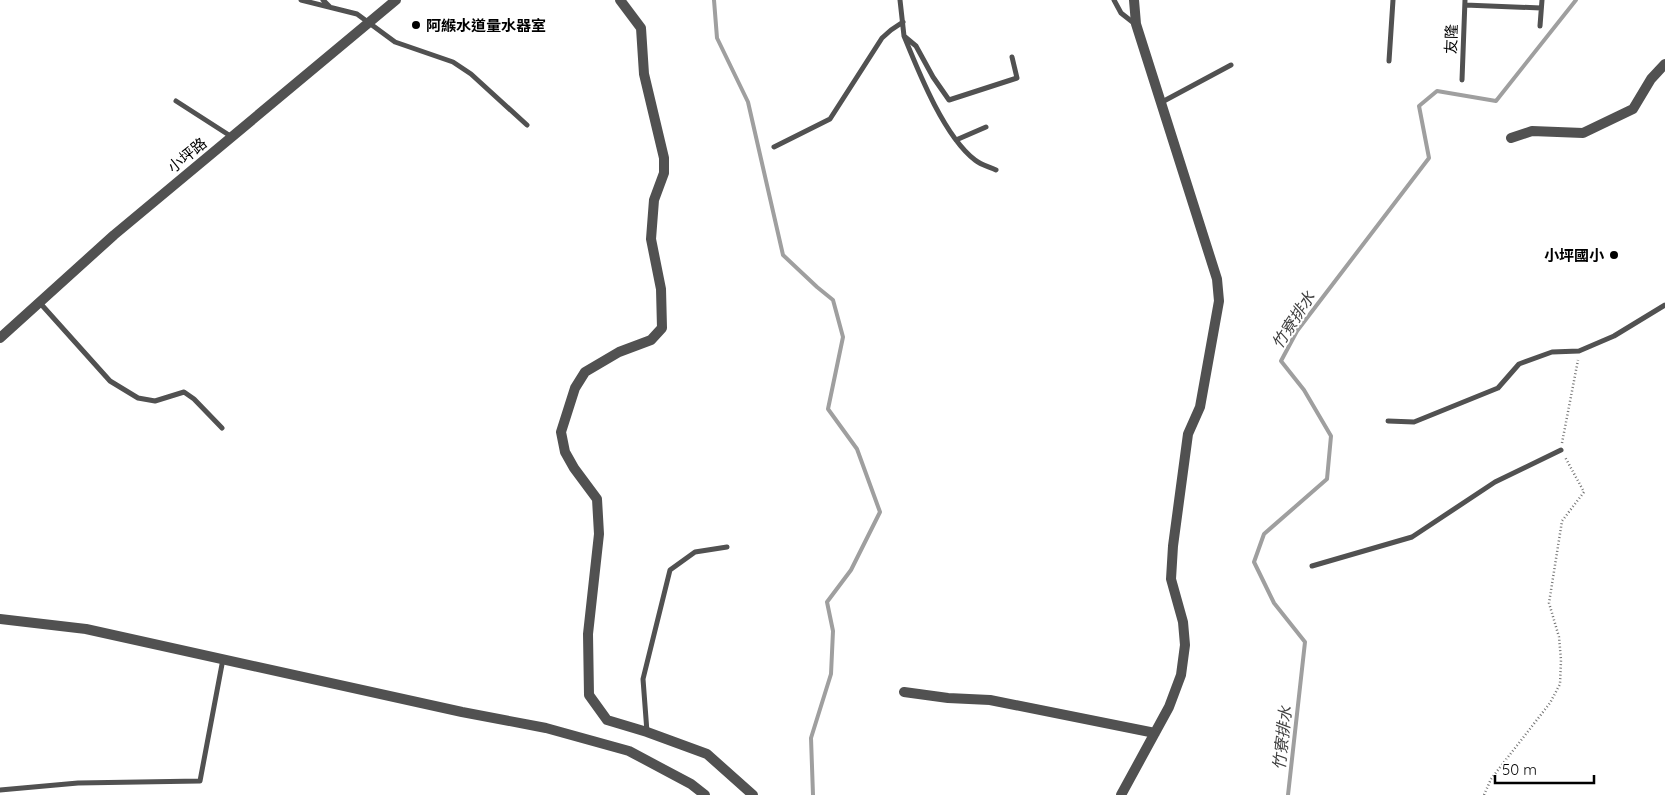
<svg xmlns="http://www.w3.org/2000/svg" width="1665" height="795" viewBox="0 0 1665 795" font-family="Quicksand,'Noto Sans TC',sans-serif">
	<rect width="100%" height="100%" fill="#fff"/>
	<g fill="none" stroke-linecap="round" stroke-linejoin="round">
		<path stroke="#9f9f9f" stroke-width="4" d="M714 0 717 38 748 102 783 255 817 287 833 300 843 337 828 409 857 449 880 512 851 570 827 602 833 631 831 674 811 738 813 795
			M1288 795 1305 642 1274 603 1254 562 1264 534 1327 479 1331 436 1304 390 1281 361 1297 331 1429 158 1419 106 1437 91 1496 101 1576 0"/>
		<path stroke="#737373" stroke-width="2.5" stroke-dasharray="1 2.5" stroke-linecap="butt" d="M1562 443 1578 360
			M1484 795 1491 779 1550 703 1560 684 1561 660 1559 637 1549 603 1562 521 1584 492 1565 457"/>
		<path stroke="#515151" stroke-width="5" d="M301 0 357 14 395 42 453 62 471 74 527 125
			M323 0 330 7
			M900 0 904 36 916 46 933 77 949 100 1017 78 1012 57
			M1114 0 1121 13 1135 24
			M1465 5 1541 8
			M1540 26 1542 0
			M904 36C919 73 944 136 975 160 981 165 990 167 996 170
			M1389 61 1393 0
			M1462 80 1465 0
			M176 101 232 137
			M1162 102 1231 65
			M956 140 986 127
			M774 147 830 119 882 38 891 30 903 22
			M40 303 110 381 138 398 155 401 184 392 194 399 222 428
			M1388 421 1414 422 1498 388 1519 364 1552 352 1579 351 1614 336 1665 305
			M1312 566 1412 537 1495 482 1561 450
			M647 732 643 679 670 570 695 552 727 547
			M0 790 78 783 200 781 223 659"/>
		<path stroke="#515151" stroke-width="10" d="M620 0 641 28 644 74 664 158V173L654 200 651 239 661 289 662 328 651 340 619 352 585 372 575 388 561 432 565 452 574 468 597 499 599 534 588 634 589 695 607 720 647 732 707 754 753 795
			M1511 138 1532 131 1583 133 1633 109 1651 79 1665 64
			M0 338 114 235 396 0
			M0 619 86 629 462 712 546 728 629 751 691 784 705 795
			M904 692 948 698 990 700 1155 733
			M1121 795 1169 707 1181 675 1185 645 1183 622 1171 579 1173 546 1188 434 1200 407 1219 301 1217 279 1136 24 1134 0"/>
	</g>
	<g fill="#000" stroke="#fff" stroke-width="2">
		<circle cx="416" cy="25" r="5"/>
		<circle cx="1614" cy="255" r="5"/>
	</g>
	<g text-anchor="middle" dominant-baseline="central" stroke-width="4" stroke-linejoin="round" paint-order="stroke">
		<g font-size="15" font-weight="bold" fill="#000" stroke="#fff" text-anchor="start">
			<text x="426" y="25">阿緱水道量水器室</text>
			<text x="1604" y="255" text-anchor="end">小坪國小</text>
		</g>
		<g font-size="15" fill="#000" stroke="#fff">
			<text transform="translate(1451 39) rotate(-88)">友隆</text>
			<text transform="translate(187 155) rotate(-39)">小坪路</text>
		</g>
		<g font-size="16" font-style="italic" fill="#404040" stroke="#fff">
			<text transform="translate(1293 320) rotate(-57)">竹寮排水</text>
			<text transform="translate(1282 738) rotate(-84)">竹寮排水</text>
		</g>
	</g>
	<path d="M1495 775v8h99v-8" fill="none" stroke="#000000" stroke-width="2.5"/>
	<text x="1502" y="775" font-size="15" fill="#000000" stroke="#ffffff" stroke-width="4" paint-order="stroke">50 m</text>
</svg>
